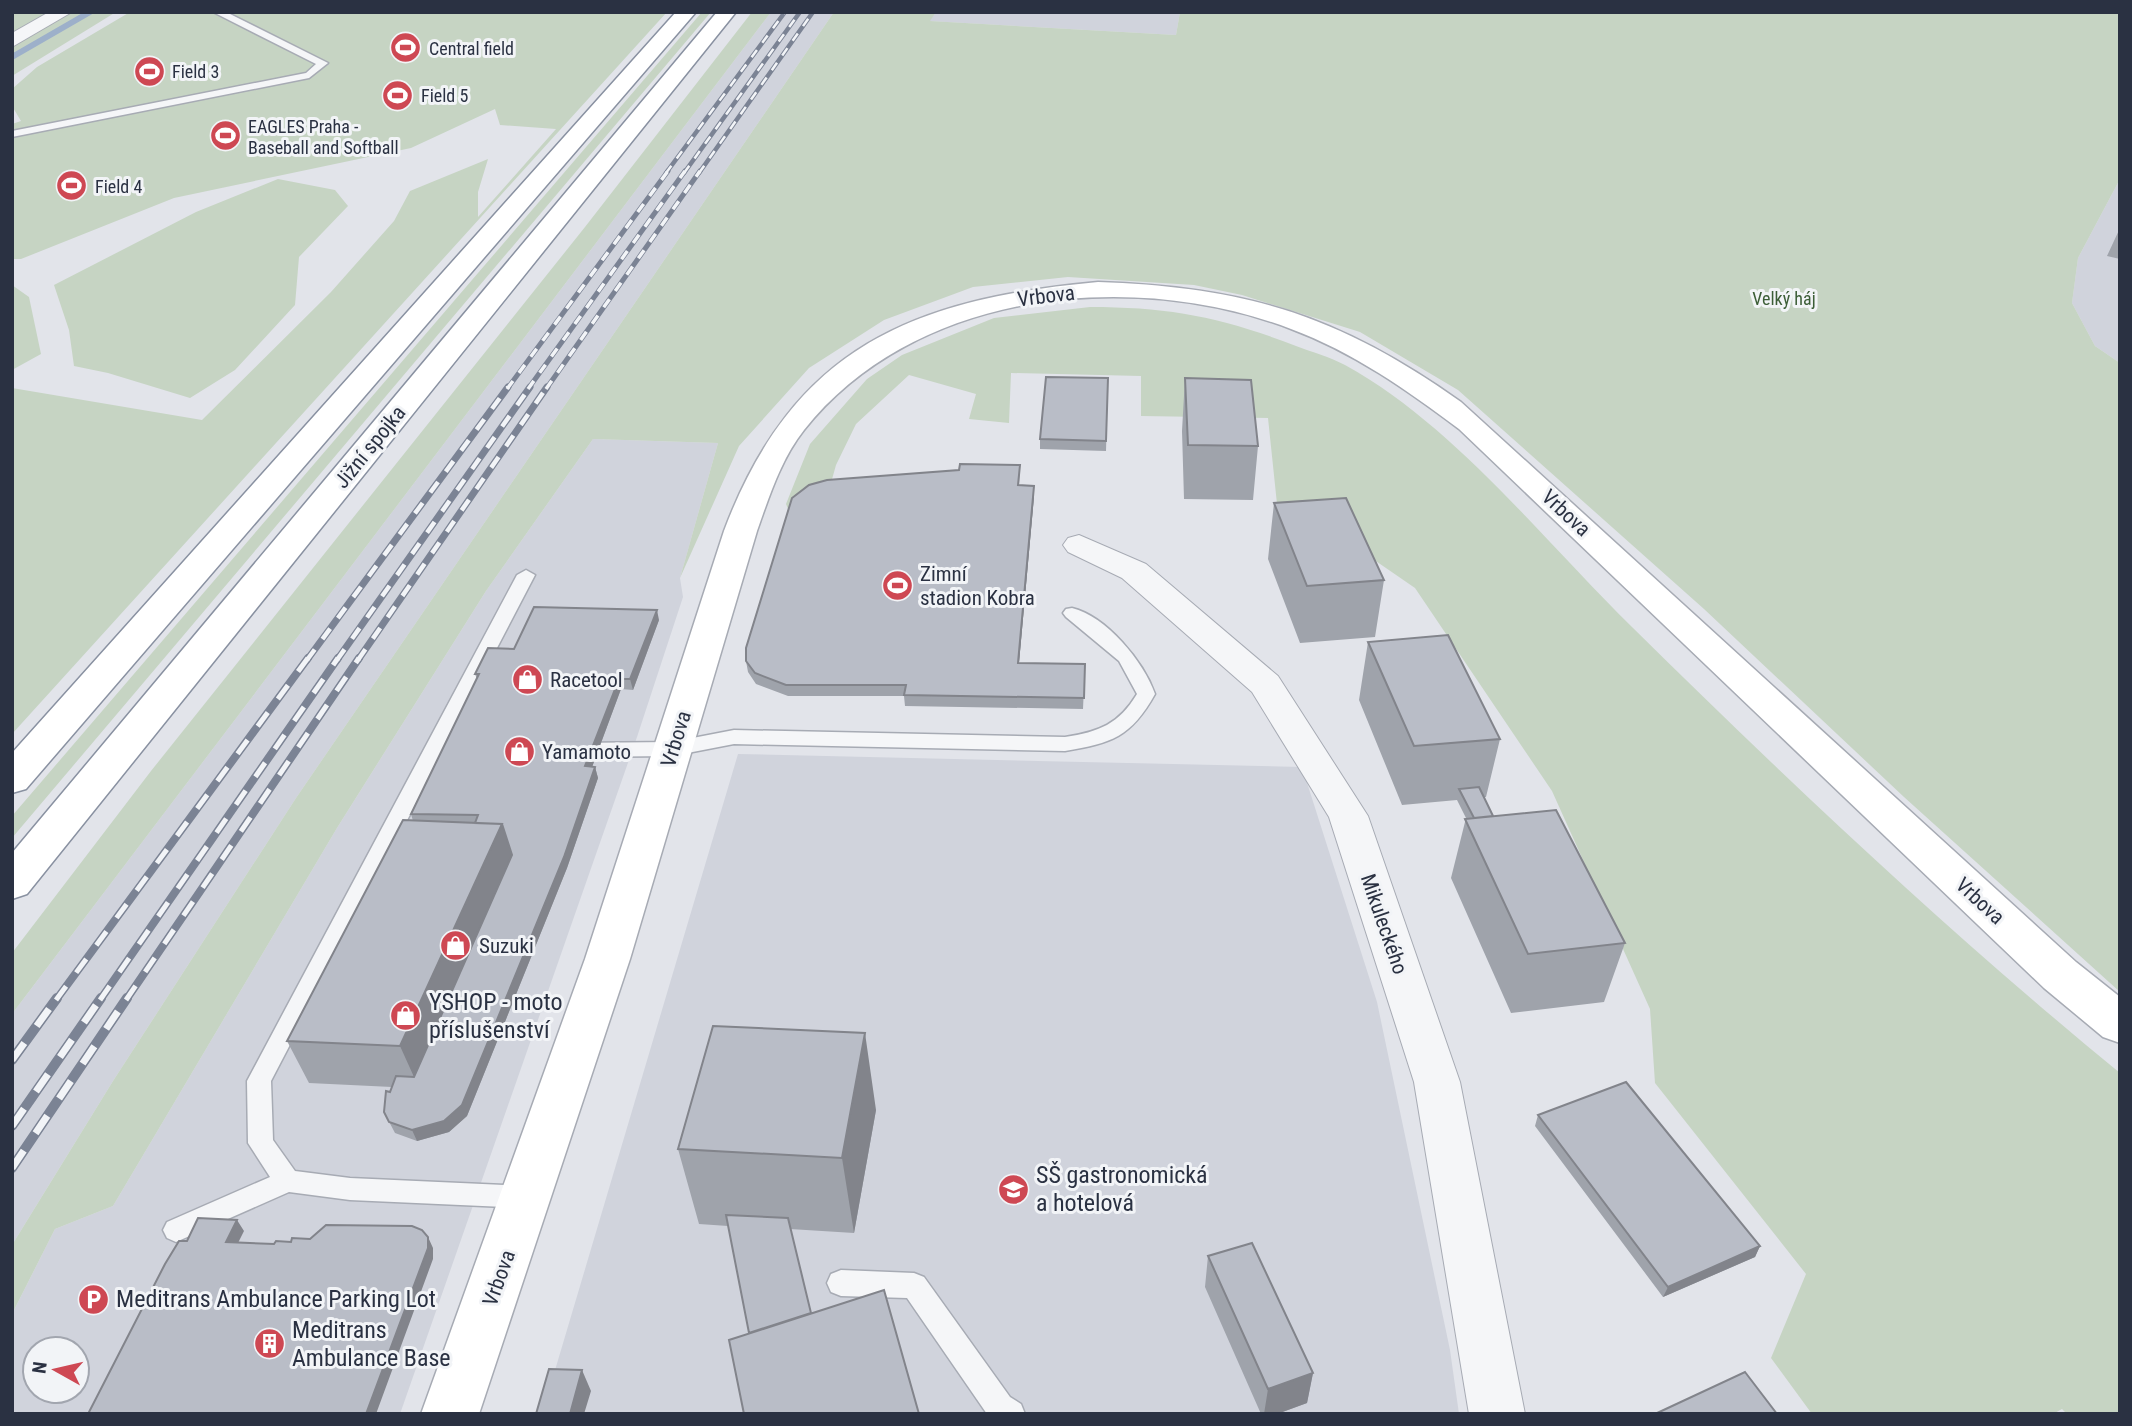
<svg xmlns="http://www.w3.org/2000/svg" width="2132" height="1426" viewBox="0 0 2132 1426" font-family="'Roboto Condensed',sans-serif">
	<rect width="100%" height="100%" fill="#e2e4ea"/>
	<path fill="#d0d3dc" fill-rule="evenodd" d="M771 12H834L296 798 113 1081 12 1245V1014Z
		M936 12H1180L1176 35 929 21Z
		M2120 179V363L2095 346 2072 303 2078 258Z
		M593 439 718 443 680 578 683 597 637 737 400 1414H12V1314L55 1229 113 1206 337 828 486 591ZM35 1349H77V1391H35Z
		M738 754 1302 767 1377 1002 1450 1350 1459 1414H542Z"/>
	<path fill="#c6d4c3" d="M12 12H116L12 76Z
		M130 12H667L12 734V388L202 420 331 292 394 221 410 191 488 159 478 192V217L556 129 500 125 495 109 411 148 174 198 21 259H12V124L21 121 12 106V89L37 67Z
		M702 12H711L12 838V816Z
		M752 12H771L12 1014V953L151 771 585 227Z
		M834 12H936L930 21 1176 35 1180 12H2120V179L2078 258 2072 303 2095 346 2120 363V992L1904 797 1704 609 1458 390 1360 332 1242 295 1194 285 1068 277 973 287 884 320 809 368 739 446 680 578 718 443 593 439 486 591 337 828 113 1206 55 1229 12 1314V1245L113 1081 296 798Z
		M278 179 335 190 348 206 299 257 295 305 235 370 190 398 108 373 74 366 69 330 54 285 196 212Z
		M12 285 29 297 41 354 12 370Z
		M1090 307C1169 307 1221 317 1296 346 1312 352 1330 357 1345 365 1454 425 1543 540 1632 627 1789 782 1949 933 2120 1073V1414H2067L2062 1409 2053 1414H1812L1771 1358 1806 1274 1655 1083 1650 1009 1552 791 1415 588 1322 524 1279 523 1268 418 1141 416V376L1011 373 1009 423 969 419 976 394 909 375 856 424 836 465 829 490 790 514 786 504 810 444 867 379 902 355 994 318Z"/>
	<g fill="none" stroke-linecap="round" stroke-linejoin="round">
		<path stroke="#9db0ca" stroke-width="6" d="M12 57 90 12"/>
		<defs>
			<path id="service" d="M213 12H226L328 63 309 78 12 137V131L306 73 316 64Z
				M526 570 535 575 271 1081 273 1140 295 1171 350 1178 524 1186 533 1189 537 1197 533 1205 524 1208 350 1200 289 1192 185 1238 176 1242 167 1238 163 1230 167 1222 270 1177 248 1143 247 1081 517 575Z
				M1072 608C1106 616 1144 662 1155 694 1131 737 1112 743 1065 751L734 744 672 756 573 757 563 750 573 743 672 742 734 730 1065 737C1099 732 1119 724 1137 694L1119 661 1066 617 1063 613 1066 609Z
				M841 1270 914 1273 924 1277 1010 1397 1021 1404 1025 1414H987L907 1298 841 1296 831 1292 827 1283 831 1274Z"/>
			<path id="minor" d="M49 12H72L12 47V33Z
				M1079 535 1146 564 1278 676 1368 816 1460 1082 1525 1414H1469L1414 1082 1329 817 1252 692 1122 578 1068 552 1063 545 1068 538Z"/>
			<path id="secondary" d="M1098 282C1246 287 1339 315 1461 402L2076 962 2120 997V1043L2103 1037 2044 988 1459 429C1407 390 1353 352 1291 329 1132 268 915 290 804 430 781 459 769 497 757 531L630 959 479 1414H421L585 959 724 531C793 347 913 299 1098 282Z"/>
			<path id="trunk" d="M676 12H696L26 789 12 793V753Z
				M717 12H736L27 894 12 899V853Z"/>
		</defs>
		<use href="#service" stroke="#a7abb4" stroke-width="3"/>
		<use href="#minor" stroke="#a7abb4" stroke-width="2"/>
		<use href="#secondary" stroke="#a7abb4" stroke-width="3"/>
		<use href="#trunk" stroke="#8991a1" stroke-width="3"/>
		<use href="#service" fill="#f5f6f8" fill-rule="evenodd"/>
		<use href="#minor" fill="#f5f6f8" fill-rule="evenodd"/>
		<use href="#secondary" fill="#fff" fill-rule="evenodd"/>
		<use href="#trunk" fill="#fff" fill-rule="evenodd"/>
		<defs>
			<path id="rail-far4" d="M666 173 785 12
				M684 173 800 12
				M699 173 813 12"/>
			<path id="rail-far3" d="M507 389 668 171
				M528 389 685 171
				M546 389 700 171"/>
			<path id="rail-far2" d="M307 660 508 387
				M337 660 530 387
				M358 660 547 387"/>
			<path id="rail-far1" d="M56 1000 308 658
				M100 1000 338 658
				M126 1000 359 658"/>
			<path id="rail" d="M12 1060 57 998
				M12 1126 101 998
				M12 1168 127 998"/>
		</defs>
		<use href="#rail-far4" stroke="#7b8394" stroke-width="4.5"/>
		<use href="#rail-far3" stroke="#7b8394" stroke-width="5"/>
		<use href="#rail-far2" stroke="#7b8394" stroke-width="7"/>
		<use href="#rail-far1" stroke="#7b8394" stroke-width="8"/>
		<use href="#rail" stroke="#7b8394" stroke-width="10"/>
		<use href="#rail-far4" stroke="#f2f4f7" stroke-width="2.5" stroke-dasharray="9" stroke-linecap="butt"/>
		<use href="#rail-far3" stroke="#f2f4f7" stroke-width="3.5" stroke-dasharray="10" stroke-linecap="butt"/>
		<use href="#rail-far2" stroke="#f2f4f7" stroke-width="4.5" stroke-dasharray="13" stroke-linecap="butt"/>
		<use href="#rail-far1" stroke="#f2f4f7" stroke-width="5" stroke-dasharray="17" stroke-linecap="butt"/>
		<use href="#rail" stroke="#f2f4f7" stroke-width="7" stroke-dasharray="21" stroke-linecap="butt"/>
	</g>
	<path fill="#9fa3ab" d="M2120 228V259L2107 256Z
		M1108 378 1106 451 1040 449V439Z
		M1185 378 1258 446 1253 500 1184 499 1182 431Z
		M1020 465 1019 485 1034 496 1019 663 1085 664 1083 709 905 706 904 696H788L756 684 748 672 746 661Z
		M1274 503 1384 580 1375 637 1300 643 1268 559Z
		M659 620 633 690 621 689 592 767H595L598 778 567 868 467 1116 449 1132 417 1141 395 1133 384 1112 392 1087 309 1083 287 1041 413 821 411 814 477 679 475 674 514 649Z
		M1368 642 1500 739 1486 797H1484L1493 816 1625 943 1604 1002 1511 1013 1451 878 1466 818 1457 800 1402 805 1359 700Z
		M876 1110 854 1233 790 1229 749 1333 728 1226 699 1224 678 1149Z
		M1538 1115 1760 1246 1755 1257 1663 1297 1535 1126Z
		M1208 1256 1313 1373 1307 1403 1277 1414H1261L1205 1287Z"/>
	<path fill="#82848b" d="M1034 486V496L1018 673V663Z
		M657 610 659 620 633 690 630 679Z
		M619 679 621 689 588 778 585 766Z
		M595 767 598 778 567 868 467 1116 449 1132 417 1141 412 1130Z
		M502 824 515 866 419 1088 400 1046Z
		M865 1033 876 1110 854 1233 842 1158Z
		M237 1220 244 1231 233 1253 226 1242Z
		M428 1237 433 1248V1259L376 1414H366Z
		M1760 1246 1755 1257 1663 1297 1668 1287Z
		M582 1370 591 1391 584 1414H570Z
		M1313 1373 1307 1403 1277 1414H1264L1268 1389Z"/>
	<path fill="#b9bdc7" stroke="#82848b" stroke-width="2" d="M1046 377 1108 378 1106 441 1040 439Z
		M1185 378 1251 380 1258 446 1188 445Z
		M960 464 1020 465 1018 485 1034 486 1018 663 1085 664 1084 698 904 695 906 685H786L755 673 746 661V648L792 498 809 485 827 480 959 470Z
		M1346 498 1384 580 1307 586 1274 503Z
		M534 607 657 610 630 679H619L585 766 595 767 564 857 462 1105 444 1121 412 1130 389 1122 384 1112 386 1091 390 1092 396 1076 414 1077 512 855 502 824 475 823 478 815 411 814 479 674H475L488 648 514 649Z
		M1448 635 1500 739 1414 746 1368 642Z
		M1479 787 1493 816 1474 818 1459 789Z
		M1556 810 1625 943 1528 954 1465 819Z
		M403 820 502 824 400 1046 287 1041Z
		M713 1026 865 1033 842 1158 678 1149Z
		M1626 1082 1760 1246 1668 1287 1538 1115Z
		M726 1215 788 1218 811 1313 749 1333Z
		M198 1218 237 1220 226 1242 274 1244 276 1241 291 1242 292 1238 310 1239 326 1225 412 1226 422 1230 428 1237V1248L366 1414H88L165 1264 179 1241H187Z
		M1252 1243 1313 1373 1268 1389 1208 1256Z
		M884 1290 919 1414H744L729 1340Z
		M549 1369 582 1370 570 1414H536Z
		M1745 1372 1777 1414H1655Z"/>
	<defs>
		<symbol id="stadium-disc" viewBox="-11 -11 22 22"><circle r="9.5" fill="#ce4853" stroke="#f2f4f7"/><path d="M0-5a6.5 5 0 1 0 0 10a6.5 5 0 1 0 0-10ZM-3.5-1.8h7v3.6h-7Z" fill="#fff"/></symbol>
		<symbol id="shop-disc" viewBox="-11 -11 22 22"><circle r="9.5" fill="#ce4853" stroke="#f2f4f7"/><path d="M-5-2.5h2.3a2.7 3.5 0 0 1 5.4 0H5L5.5 6h-11ZM-1.5-2.5h3a1.5 2.3 0 0 0-3 0Z" fill="#fff"/></symbol>
		<symbol id="university-disc" viewBox="-11 -11 22 22"><circle r="9.5" fill="#ce4853" stroke="#f2f4f7"/><path d="M0-5L7-2L0 1L-7-2ZM-4 1L0 2.5L4 1V4Q0 6-4 4Z" fill="#fff"/></symbol>
		<symbol id="parking-disc" viewBox="-11 -11 22 22"><circle r="9.5" fill="#ce4853" stroke="#f2f4f7"/><path d="M-3.5-5.5H1a3.5 3.5 0 0 1 0 7H-1V5.5H-3.5ZM-1-3.4V-.6H.8a1.4 1.4 0 0 0 0-2.8Z" fill="#fff"/></symbol>
		<symbol id="building-disc" viewBox="-11 -11 22 22"><circle r="9.5" fill="#ce4853" stroke="#f2f4f7"/><path d="M-4-6H4V6H1V3H-1V6H-4ZM-2.5-4.3h1.7v1.8h-1.7ZM.8-4.3h1.7v1.8H.8ZM-2.5-1h1.7V.8h-1.7ZM.8-1h1.7V.8H.8Z" fill="#fff"/></symbol>
	</defs>
	<g fill-rule="evenodd">
		<use href="#stadium-disc" x="388" y="30" width="35" height="35"/>
		<use href="#stadium-disc" x="132" y="54" width="35" height="35"/>
		<use href="#stadium-disc" x="380" y="78" width="35" height="35"/>
		<use href="#stadium-disc" x="208" y="118" width="35" height="35"/>
		<use href="#stadium-disc" x="54" y="168" width="35" height="35"/>
		<use href="#stadium-disc" x="880" y="568" width="35" height="35"/>
		<use href="#shop-disc" x="510" y="662" width="35" height="35"/>
		<use href="#shop-disc" x="502" y="734" width="35" height="35"/>
		<use href="#shop-disc" x="438" y="928" width="35" height="35"/>
		<use href="#shop-disc" x="388" y="998" width="35" height="35"/>
		<use href="#university-disc" x="996" y="1172" width="35" height="35"/>
		<use href="#parking-disc" x="76" y="1282" width="35" height="35"/>
		<use href="#building-disc" x="252" y="1326" width="35" height="35"/>
	</g>
	<g text-anchor="middle" dominant-baseline="central" stroke-width="6" stroke-linejoin="round" paint-order="stroke">
		<g font-size="18" fill="#2a3142" stroke="#f2f4f7" text-anchor="start">
			<text x="429" y="48">Central field</text>
			<text x="172" y="71">Field 3</text>
			<text x="421" y="95">Field 5</text>
			<text x="248" y="126">EAGLES Praha -<tspan x="248" dy="21">Baseball and Softball</tspan></text>
			<text x="95" y="186">Field 4</text>
		</g>
		<g font-size="18" fill="#3c5e37" stroke="#f2f4f7">
			<text x="1784" y="298">Velký háj</text>
		</g>
		<g font-size="21" fill="#2a3142" stroke="#f2f4f7">
			<text transform="translate(1046 296) rotate(-7)">Vrbova</text>
			<text transform="translate(370 447) rotate(-51)">Jižní spojka</text>
			<text transform="translate(1566 513) rotate(43)">Vrbova</text>
			<text transform="translate(676 739) rotate(-73)">Vrbova</text>
			<text transform="translate(1980 901) rotate(43)">Vrbova</text>
			<text transform="translate(1384 924) rotate(71)">Mikuleckého</text>
			<text transform="translate(499 1278) rotate(-70)">Vrbova</text>
		</g>
		<g font-size="21" fill="#2a3142" stroke="#f2f4f7" text-anchor="start">
			<text x="920" y="574">Zimní<tspan x="920" dy="24">stadion Kobra</tspan></text>
			<text x="550" y="680">Racetool</text>
			<text x="542" y="752">Yamamoto</text>
			<text x="479" y="946">Suzuki</text>
		</g>
		<g font-size="24" fill="#2a3142" stroke="#f2f4f7" text-anchor="start">
			<text x="429" y="1002">YSHOP - moto<tspan x="429" dy="28">příslušenství</tspan></text>
			<text x="1036" y="1175">SŠ gastronomická<tspan x="1036" dy="28">a hotelová</tspan></text>
			<text x="116" y="1299">Meditrans Ambulance Parking Lot</text>
			<text x="292" y="1330">Meditrans<tspan x="292" dy="28">Ambulance Base</tspan></text>
		</g>
	</g>
	<rect width="2132" height="1426" fill="none" stroke="#2a3142" stroke-width="28"/>
	<g transform="translate(56 1370) rotate(278)"><circle r="33" fill="#f2f4f7" stroke="#a2a6af" stroke-width="2"/>
	<path d="M0-5L12 26L0 18L-12 26Z" fill="#ce4853"/>
	<text y="-10" font-size="19" font-weight="bold" text-anchor="middle" fill="#2a3142">N</text>
	</g>
</svg>
